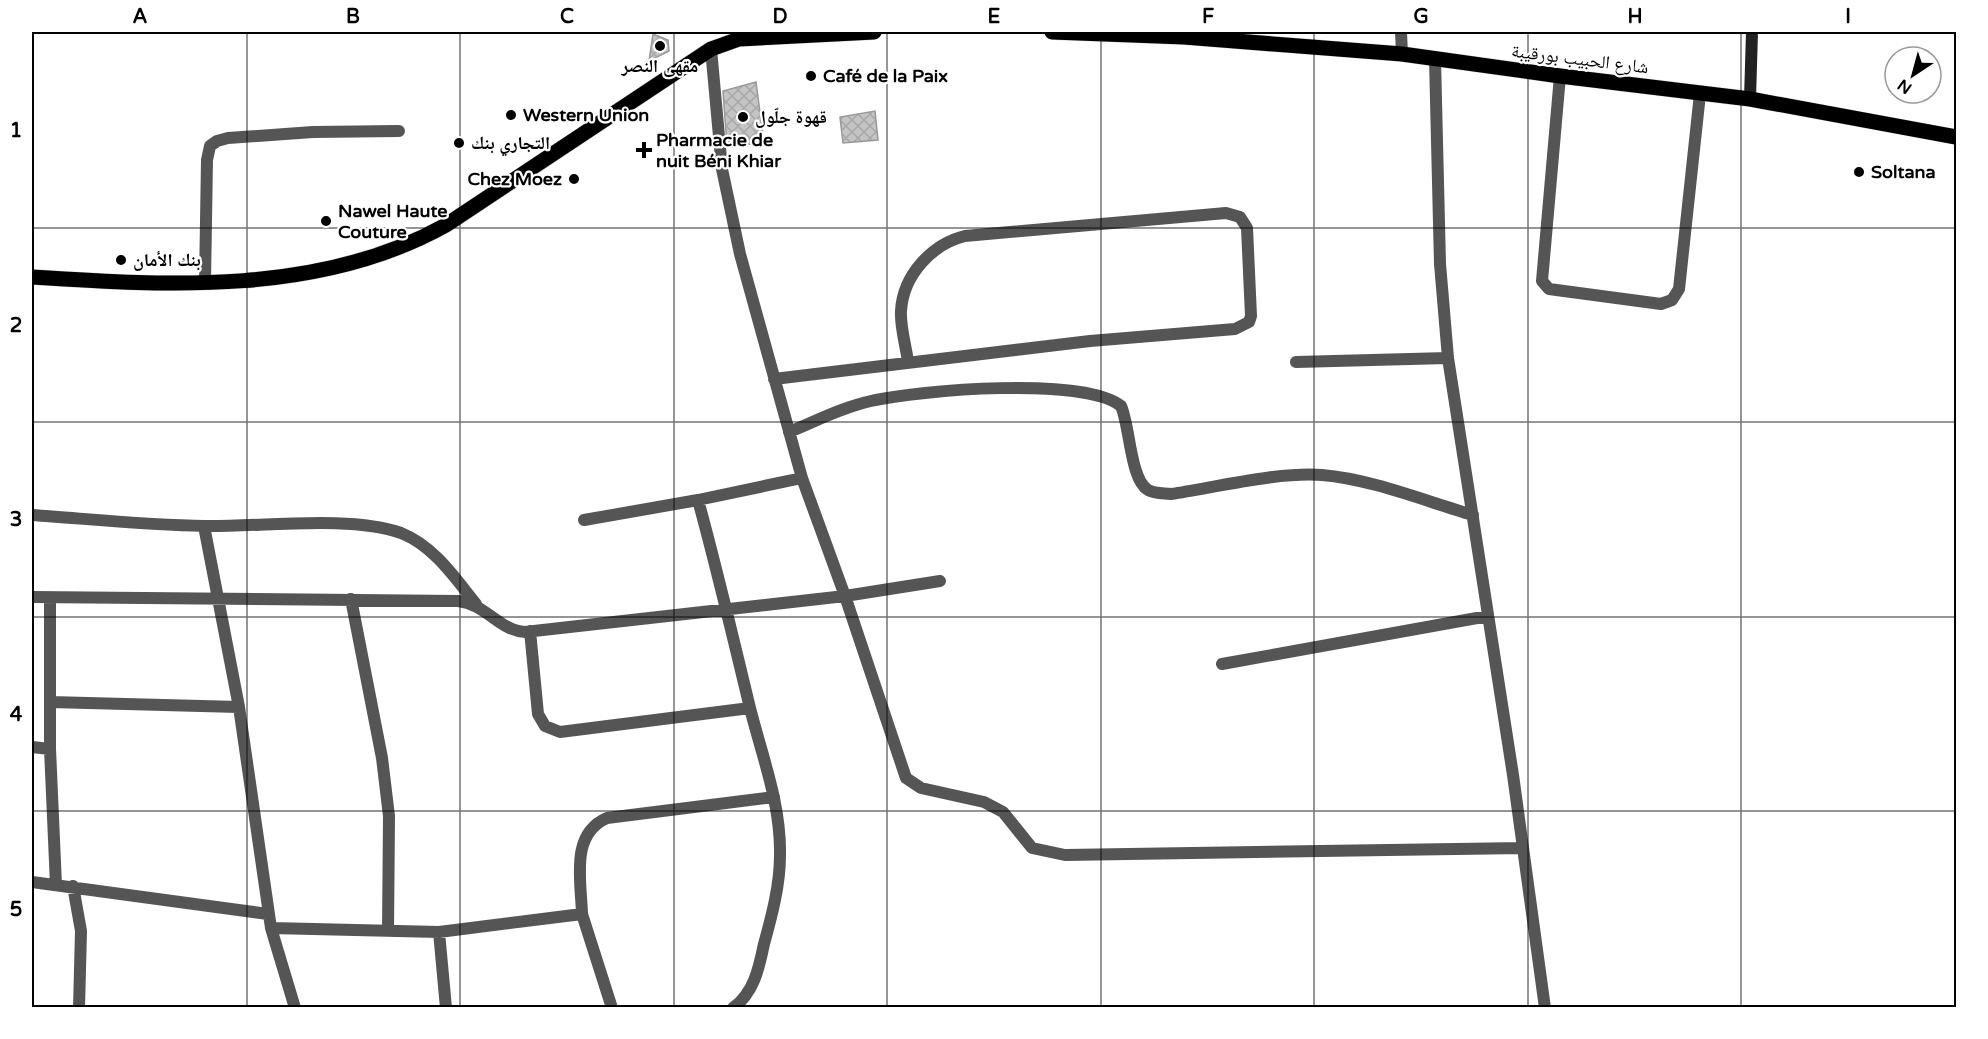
<svg xmlns="http://www.w3.org/2000/svg" width="1988" height="1039" viewBox="0 0 1988 1039" font-family="'Varela Round','Noto Naskh Arabic',sans-serif">
	<defs>
		<pattern id="building-cross-hatch" width="8" height="8" patternUnits="userSpaceOnUse" patternTransform="scale(1.5)"><rect width="8" height="8" fill="#c4c4c4"/><path d="M0 0l8 8M0 8l8-8" fill="none" stroke="#a7a7a7"/></pattern>
	</defs>
	<rect width="100%" height="100%" fill="#fff"/>
	<path fill="url(#building-cross-hatch)" stroke="#999" stroke-width="1.5" d="M653 34 668 40 669 51 649 61Z
		M756 82 764 143 727 146 723 91Z
		M875 111 878 140 843 143 840 117Z"/>
	<g fill="none" stroke-linecap="round" stroke-linejoin="round">
		<defs>
			<path id="primary" d="M1052 32 1184 37 1402 54 1560 76 1750 99 1956 137
				M32 277C170 286 321 295 446 225L711 49 739 39 874 32"/>
		</defs>
		<use href="#primary" stroke="#dbdbdb" stroke-width="16"/>
		<path stroke="#555" stroke-width="12" d="M1401 32 1402 54
			M711 49 722 169 740 254 802 478 845 596 906 778 921 788 984 802 1003 812 1032 848 1065 855 1523 848
			M1435 59 1440 264 1448 358 1513 775 1545 1008
			M1560 76 1542 281 1549 289 1661 304 1672 300 1679 289 1700 94
			M205 282 207 160 210 146 217 141 228 138 313 132 399 131
			M1296 362 1448 358
			M774 379 1090 341 1235 329 1249 322 1251 316 1247 228 1240 217 1226 213 965 236C932 244 903 275 901 311 900 327 906 346 908 362
			M789 432C816 421 843 407 871 401 919 390 1084 376 1121 406 1130 426 1130 479 1148 490 1155 494 1164 493 1171 494 1217 487 1277 472 1322 475 1371 479 1425 501 1473 515
			M698 500C717 569 733 638 750 708 762 756 781 804 780 855 780 885 772 915 764 944 759 968 754 993 733 1008
			M32 515C89 519 147 525 205 526 260 527 351 515 401 533 434 546 455 578 476 604
			M584 520 698 500 802 478
			M204 526 239 707 271 928 295 1008
			M32 597 458 601C486 604 500 631 525 632L845 596 940 581
			M50 599V749L56 885
			M351 599 382 758 389 816 388 931
			M530 631 538 714 545 726 560 732 750 708
			M1222 664 1488 616
			M50 702 239 707
			M32 747 50 749
			M32 882 268 914
			M73 886 81 931 79 1008
			M582 914C581 880 570 834 607 818L774 797
			M271 928 439 932 582 914 612 1008
			M439 932 446 1008"/>
		<path stroke="#222" stroke-width="12" d="M1750 99 1752 32"/>
		<use href="#primary" stroke="#000" stroke-width="15"/>
	</g>
	<path fill="none" stroke="#000" stroke-width="1.5" stroke-opacity="0.55" d="M247 32V1008M460 32V1008M674 32V1008M887 32V1008M1101 32V1008M1314 32V1008M1528 32V1008M1741 32V1008M32 228H1956M32 422H1956M32 617H1956M32 811H1956"/>
	<g fill="#000" stroke="#fff" stroke-width="2">
		<circle cx="660" cy="46" r="6"/>
		<circle cx="811" cy="76" r="6"/>
		<circle cx="511" cy="115" r="6"/>
		<circle cx="743" cy="117" r="6"/>
		<circle cx="459" cy="143" r="6"/>
		<path d="M641 141h6v6h6v6h-6v6h-6v-6h-6v-6h6z"/>
		<circle cx="1859" cy="172" r="6"/>
		<circle cx="574" cy="179" r="6"/>
		<circle cx="326" cy="221" r="6"/>
		<circle cx="121" cy="260" r="6"/>
	</g>
	<g text-anchor="middle" dominant-baseline="central" stroke-width="4.5" stroke-linejoin="round" paint-order="stroke">
		<g font-size="18" fill="#000" stroke="#fff">
			<text transform="translate(1580 59) rotate(7)">شارع الحبيب بورقيبة</text>
		</g>
		<g font-size="18" font-weight="bold" fill="#000" stroke="#fff" text-anchor="start">
			<text x="660" y="66" text-anchor="middle">مقهى النصر</text>
			<text x="823" y="76">Café de la Paix</text>
			<text x="523" y="115">Western Union</text>
			<text x="755" y="117">قهوة جلّول</text>
			<text x="656" y="140">Pharmacie de<tspan x="656" dy="21">nuit Béni Khiar</tspan></text>
			<text x="471" y="143">التجاري بنك</text>
			<text x="1871" y="172">Soltana</text>
			<text x="562" y="179" text-anchor="end">Chez Moez</text>
			<text x="338" y="211">Nawel Haute<tspan x="338" dy="21">Couture</tspan></text>
			<text x="133" y="260">بنك الأمان</text>
		</g>
	</g>
	<rect width="1988" height="1039" fill="none" stroke="#ffffff" stroke-width="66"/>
	<g transform="translate(1913 75) rotate(216)"><circle r="28" fill="#ffffff" stroke="#999999" stroke-width="1.5"/>
	<path d="M0-4.5L10 22L0 15L-10 22Z" fill="#000000"/>
	<text y="-9" font-size="16" font-weight="bold" text-anchor="middle" fill="#000000">N</text>
	</g>
	<rect x="33" y="33" width="1922" height="973" fill="none" stroke="#000" stroke-width="2"/>
	<g font-size="20" text-anchor="middle" font-weight="bold" fill="#000">
		<text x="140" y="23">A</text>
		<text x="353" y="23">B</text>
		<text x="567" y="23">C</text>
		<text x="780" y="23">D</text>
		<text x="994" y="23">E</text>
		<text x="1208" y="23">F</text>
		<text x="1421" y="23">G</text>
		<text x="1635" y="23">H</text>
		<text x="1848" y="23">I</text>
		<text x="16" y="137">1</text>
		<text x="16" y="332">2</text>
		<text x="16" y="526">3</text>
		<text x="16" y="721">4</text>
		<text x="16" y="916">5</text>
	</g>
</svg>
